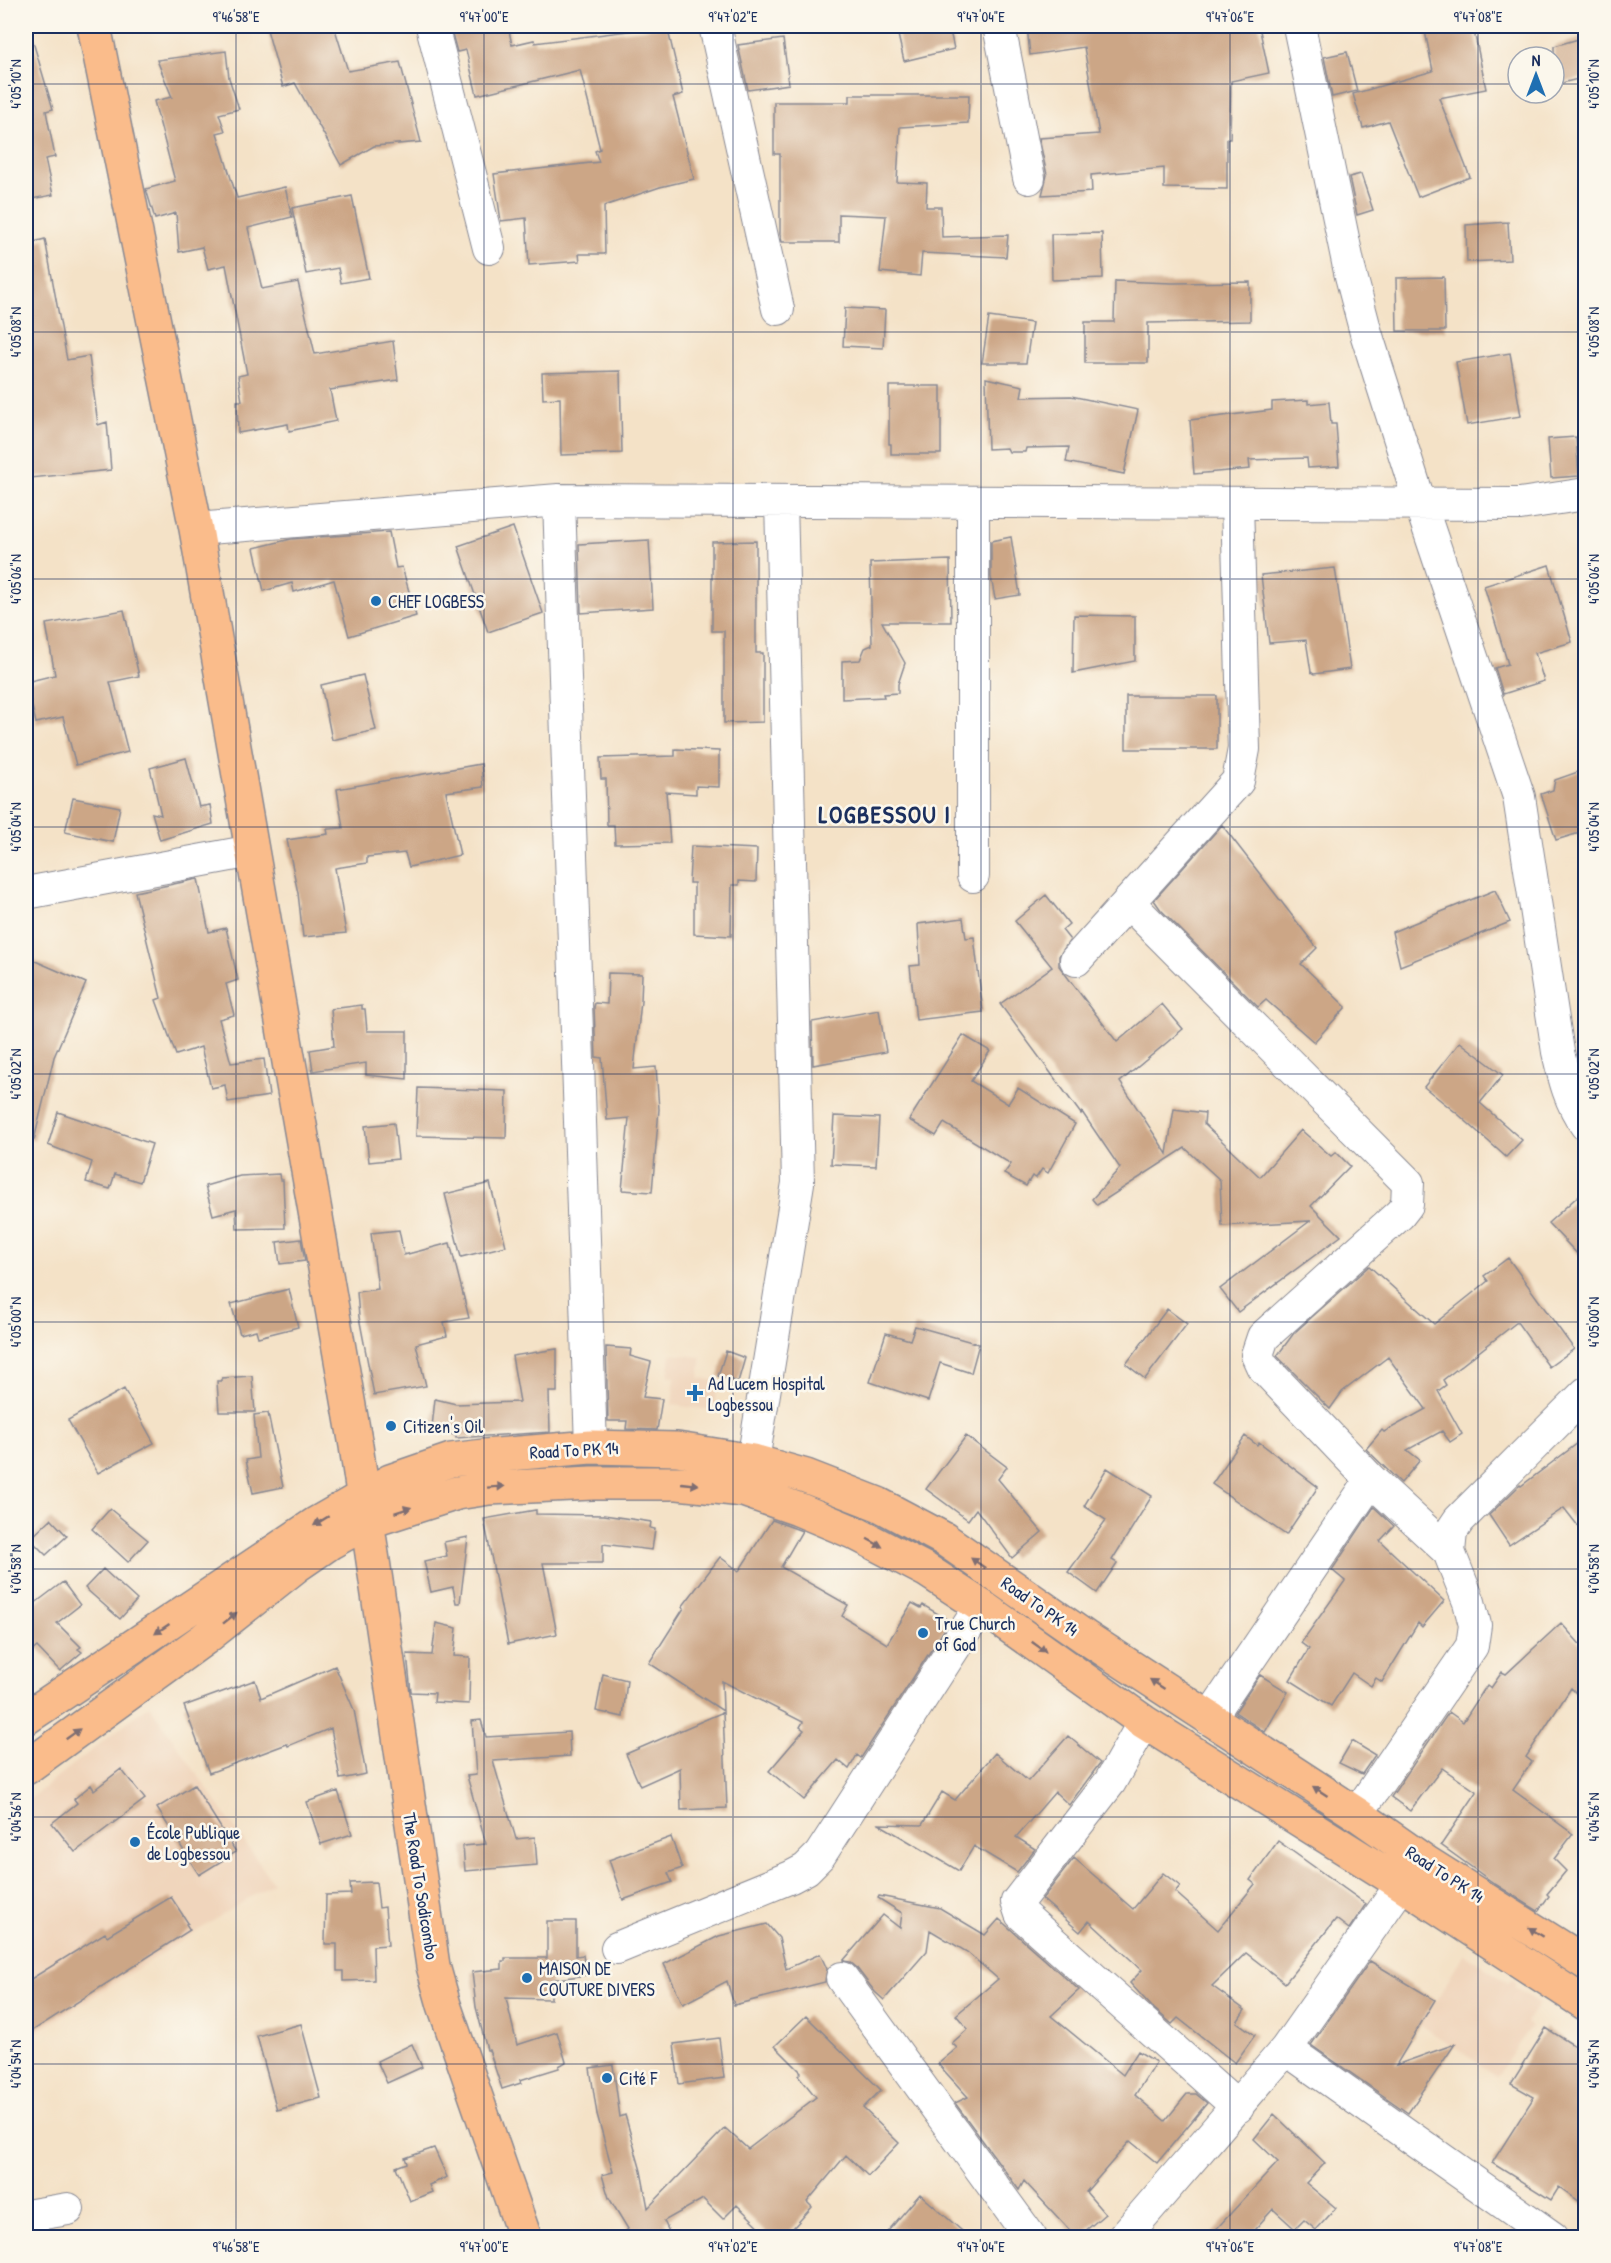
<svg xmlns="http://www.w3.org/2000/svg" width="1611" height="2263" viewBox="0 0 1611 2263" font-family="'Patrick Hand',sans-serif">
	<rect width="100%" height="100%" fill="#fbf7ec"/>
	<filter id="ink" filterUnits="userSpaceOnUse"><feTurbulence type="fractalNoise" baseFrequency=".0167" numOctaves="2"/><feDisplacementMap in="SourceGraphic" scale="12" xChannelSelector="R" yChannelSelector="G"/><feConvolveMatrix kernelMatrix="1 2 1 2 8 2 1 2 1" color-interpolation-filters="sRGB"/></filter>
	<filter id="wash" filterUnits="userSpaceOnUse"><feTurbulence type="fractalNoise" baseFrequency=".008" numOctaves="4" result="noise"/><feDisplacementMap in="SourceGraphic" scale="24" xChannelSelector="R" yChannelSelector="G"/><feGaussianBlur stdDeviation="1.35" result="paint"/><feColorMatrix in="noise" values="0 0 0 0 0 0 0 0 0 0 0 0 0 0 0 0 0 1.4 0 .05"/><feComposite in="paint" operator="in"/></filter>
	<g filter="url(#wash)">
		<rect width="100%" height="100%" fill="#f4e2c7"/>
		<path fill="#f0d5bc" d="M671 1354 702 1357 699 1378 718 1381 713 1410 672 1405 675 1377 668 1376Z
			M149 1705 273 1883 26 2039V1802Z
			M1464 1954 1508 1983 1512 1979 1517 1983 1514 1987 1539 2004 1526 2022 1531 2026 1497 2076 1421 2025Z"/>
		<g id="blocks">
			<path fill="#cca686" d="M266 26H334L348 71 400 62 421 142 374 146 341 165 295 83 283 87Z
				M450 26H508L512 45 534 40 535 43 667 26 683 94 673 97 694 179 660 187 604 206 605 254H579L580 261 529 265 526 218 501 221 494 174 599 162 595 151 600 149 580 70 477 95 466 50 457 52Z
				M896 26H949L954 49 904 61Z
				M1027 26H1259L1269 73 1231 81 1230 139H1227V189L1164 188V168L1091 175 1092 192 1042 195 1047 175 1039 138 1099 134 1084 47 1030 55Z
				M1424 26H1473L1486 89 1439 98 1470 177 1418 197 1388 121 1363 128 1353 94 1433 71Z
				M26 35H31L53 109 46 111 55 157 45 159 53 195 26 200Z
				M1582 38 1586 52V77L1554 85V46Z
				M783 39 789 84 748 90 738 45Z
				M226 51 229 78 239 109 219 114 225 131 217 133 237 198 285 187 292 217 248 228 262 289 298 282 315 354 393 341 398 380 330 390 336 421 289 431 288 424 238 433 237 401H242L238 376 247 374 226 265 208 269 202 247 179 252 176 213 155 219 146 189 175 181 154 101 172 97 157 60Z
				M1347 52 1357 91 1332 97 1324 57Z
				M850 95H969L968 123 900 127 897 182 927 183 926 207H941L942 237 1008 235 1006 257 922 253 920 276 880 272 886 216 839 214V242H782L780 234V154H774V102H850Z
				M1361 174 1373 210 1357 215 1349 177Z
				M352 196 369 278 341 283 338 268 306 274 292 208Z
				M1508 222 1510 260 1467 262 1466 225Z
				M1102 233 1103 278 1052 280 1051 234Z
				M45 239 67 360 89 356 98 425 107 422 111 470 30 478 28 471 29 386H26V244Z
				M1444 277 1445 331H1397L1396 278Z
				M1115 281 1173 283 1250 282V321L1148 323V363H1085V322H1114Z
				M845 308 885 310 883 348 843 346Z
				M989 317 1032 323 1026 363H982Z
				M1510 353 1521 416 1467 425 1456 362Z
				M620 371 622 453 561 455 560 398 543 399 542 373Z
				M986 378 1023 386 1021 397 1071 396 1138 410 1124 474 1066 462 1069 447 1026 448 1025 452H1009L1007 448 988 449Z
				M889 386H941V454H891V444H889Z
				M1308 400V404L1329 402 1331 424H1336L1339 466 1308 468 1307 458 1249 460 1250 469 1194 474 1190 420 1272 410V402Z
				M1576 437 1579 476 1551 478 1548 439Z
				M513 527 543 613 488 632 458 546Z
				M389 532 396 568 402 567 416 616 349 636 334 580 294 592 292 583 264 591 254 548 291 539Z
				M1011 537 1020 595 995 599 991 577V541Z
				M649 540 653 608 581 613 579 544Z
				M756 541V653H763V722L724 723V631H712V542Z
				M950 560 951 622H882L905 663 898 684V693L883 694 884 697 842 699V661L860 660 865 648 872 645 870 563Z
				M1549 565 1572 642 1535 653 1544 681 1503 694 1495 668 1508 664 1484 586Z
				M1335 568 1350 669 1314 674 1311 672 1306 640 1269 643 1261 575Z
				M124 610 139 676 110 682 128 752 76 765 63 717 36 723 26 682 55 675 46 624Z
				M1074 615 1135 616V661L1073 673Z
				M363 675 376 730 332 740 321 685Z
				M1126 696H1217V749H1126Z
				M675 749 719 751V787L696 786V794L666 792 670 843 615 844 614 825H607L606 779H601L600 758 675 756Z
				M186 758 199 807 210 805 213 824 160 840 152 813 161 815 150 768Z
				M481 764 483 787 446 792 460 855 409 867 405 853 367 857V863L335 868 346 933 303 937 298 893 287 840 328 834 327 829 343 828 337 789Z
				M1586 769V831L1556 840 1541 794 1553 790 1555 780Z
				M73 798 120 807 113 842 65 832Z
				M1222 825 1317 948 1301 964 1346 1007 1314 1042 1266 1000 1258 1007 1161 910 1154 900Z
				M691 846 757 849 756 882 739 881V885H732L731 936 694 934V883H689Z
				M198 879 209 932 226 928 238 980 226 984 234 1015 219 1019 231 1063 264 1059 269 1096 228 1102 225 1085 211 1088 201 1047 176 1055 156 1000 161 998 135 892Z
				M1495 890 1510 922 1400 966 1392 932Z
				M1046 895 1069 924 1062 930 1070 940 1059 956V966L1117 1042 1162 1004 1183 1029 1120 1082 1167 1154 1174 1109 1205 1113 1204 1124 1260 1177 1301 1130 1331 1156 1336 1152 1350 1166 1311 1206 1341 1236 1238 1312 1220 1289 1310 1221 1222 1226 1220 1180 1185 1148 1097 1205 1092 1199 1120 1168 1082 1112 1081 1114 1000 1004 1052 967 1015 921Z
				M963 918 966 938 974 937 983 1012 916 1020 910 966 920 965 918 924Z
				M26 957 86 983 54 1057 34 1140 26 1139Z
				M608 973 642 974 641 1001 634 1069 656 1067 659 1109 652 1192 622 1190 629 1118 607 1120 602 1058 596 1057 594 1007 595 1003 607 1004Z
				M362 1005V1009H365L367 1031H407V1079L366 1075V1063L313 1071 310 1050 334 1046 331 1009Z
				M879 1010 886 1052 813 1065 812 1022Z
				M963 1035 990 1051 971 1081 1008 1104 1018 1088 1075 1124 1048 1173 1042 1169 1036 1178 1032 1176 1026 1186 1004 1174 1011 1164 944 1123 936 1136 909 1120Z
				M1460 1042 1503 1075 1480 1103 1522 1140 1506 1157 1459 1115 1424 1087Z
				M418 1088 507 1091 506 1138 416 1136Z
				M58 1112 152 1144 140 1182 115 1174 110 1189 86 1182 92 1162 48 1145Z
				M834 1116 879 1118 876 1166 831 1164Z
				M394 1123 398 1159 369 1162 365 1126Z
				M279 1174 280 1180H283L285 1228 237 1229 236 1209 213 1215 205 1186 240 1176Z
				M490 1183 506 1246 461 1257 445 1194Z
				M1586 1189V1263L1548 1223Z
				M399 1230 404 1255 450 1243 469 1318 444 1322 447 1336 416 1344 426 1386 374 1395 359 1317 357 1292 378 1289 371 1233Z
				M301 1239 305 1261 280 1264 277 1242Z
				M1508 1258 1574 1349 1549 1367 1517 1322 1443 1380 1446 1385 1438 1391 1462 1434 1450 1442 1442 1431 1407 1450 1420 1460 1401 1483 1366 1449 1382 1430 1384 1432 1426 1409 1388 1357 1342 1392 1330 1409 1277 1356 1294 1333 1369 1266 1434 1324 1488 1281 1484 1276Z
				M289 1289 298 1327 258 1337 256 1330 240 1334 231 1304Z
				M1167 1309 1187 1324 1145 1379 1126 1364Z
				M915 1326 979 1344 971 1373 940 1363 928 1401 870 1382 886 1333 910 1340Z
				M606 1347 631 1349 630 1356 651 1362 643 1397 662 1399 657 1430 626 1429 627 1421H608Z
				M557 1349V1392H549L550 1432 456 1438V1435L434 1431 435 1427H432L435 1399 456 1404 520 1402 512 1356Z
				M726 1351 745 1358 738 1382 718 1376Z
				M252 1376 255 1412H219L217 1381H222V1378Z
				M124 1389 154 1443 98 1473 68 1420Z
				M268 1413 283 1487 253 1493 246 1460 258 1458 254 1415Z
				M966 1436 1007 1467 998 1479 1042 1532 1012 1558 976 1509 968 1520 926 1489Z
				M1245 1436 1257 1445 1259 1442 1318 1487 1286 1535 1212 1484Z
				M1586 1437V1536L1564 1508 1509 1545 1489 1515 1520 1485 1521 1486Z
				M1107 1468 1152 1496 1112 1560 1117 1563 1097 1593 1068 1572 1106 1520 1084 1506Z
				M1374 1507 1394 1526 1380 1541 1444 1601 1422 1627 1418 1623 1382 1682 1376 1678 1371 1686 1352 1673 1331 1706 1290 1680 1309 1649 1301 1643 1345 1581 1332 1570Z
				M110 1509 148 1540 128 1562 92 1529Z
				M536 1510V1514L604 1515 651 1522 650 1528 655 1529 652 1550 603 1544V1563H543L557 1634 508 1644 484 1519Z
				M51 1519 67 1536 46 1555 30 1539Z
				M772 1520 802 1531 781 1567 848 1605 842 1616 887 1644 912 1603 921 1608 923 1605 950 1621 861 1758 857 1755 849 1769 838 1760 804 1800 769 1771 804 1730 800 1727 803 1722 722 1681 723 1711 649 1663 684 1608 682 1607 720 1557 739 1571Z
				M468 1537 460 1603H456L453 1587 431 1592 424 1561 447 1556 444 1542Z
				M103 1569 137 1600 120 1619 85 1588Z
				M63 1582 80 1605 57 1623 81 1647 78 1649 82 1652 60 1671 37 1647 26 1656V1610Z
				M436 1623 457 1628 454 1656 470 1657 469 1704 434 1702 435 1693 411 1692 407 1654 432 1655Z
				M1561 1623 1586 1651V1703L1571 1688 1526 1757 1532 1762 1513 1790 1573 1834 1554 1859 1566 1871 1547 1894 1549 1896 1538 1911 1495 1884 1441 1845 1477 1792 1442 1768 1410 1811 1391 1797 1449 1712 1463 1722 1487 1685 1491 1688 1502 1672 1506 1674Z
				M335 1666 354 1710 366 1774 340 1779 331 1728 288 1746 287 1744 209 1773 184 1706 255 1680 261 1698Z
				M603 1674 627 1680 623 1717 596 1711Z
				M1260 1675 1288 1692 1265 1732 1235 1712Z
				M723 1712 727 1808 681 1810 680 1768 640 1786 626 1754Z
				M481 1720 486 1737 569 1732 570 1756 493 1761 516 1839 535 1837 537 1865 465 1871 463 1846 486 1844 467 1776 476 1775 472 1721Z
				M1068 1736 1100 1763 1069 1805 1055 1792 1016 1837 1035 1849 1017 1872 974 1846 959 1871 879 1824 922 1825 942 1792 955 1800 995 1753 1028 1781Z
				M1352 1741 1375 1755 1362 1774 1339 1763Z
				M121 1769 145 1799 75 1852 52 1823 77 1803 74 1799 91 1785 94 1790Z
				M194 1785 236 1852 199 1875 157 1808Z
				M338 1791 352 1834 321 1844 307 1802Z
				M671 1837 682 1868 668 1873 672 1882 623 1900 609 1860Z
				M1278 1841 1366 1904 1349 1929 1336 1919 1285 1983 1246 1953 1212 1986 1245 2010 1237 2022 1255 2035 1235 2063 1178 2018 1172 2024 1152 2007 1130 1983 1142 1970 1089 1921 1080 1932 1042 1899 1074 1858 1133 1909 1163 1873 1180 1886 1175 1892 1218 1930 1255 1884 1250 1880Z
				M376 1882 379 1908 385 1907 388 1945 373 1946 374 1980 343 1981V1971H337V1944H325L326 1895 351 1894 350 1883Z
				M879 1896 940 1908 985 1935 999 1919 1079 1990 1051 2016 1123 2075 1138 2051 1156 2062 1135 2095 1165 2121 1187 2094H1196L1207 2103 1157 2163 1130 2141 1086 2192 1105 2214 1077 2238 1024 2181 1019 2190 955 2103 968 2097 938 2064 957 2048 952 2043 968 2029 956 2015 998 1979 967 1952 930 1930 927 1951 884 2000 875 1992 856 1967 850 1962 843 1961 883 1915 900 1928 902 1913 878 1898Z
				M171 1897 188 1923 186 1924 190 1930 26 2035V1982L105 1933 107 1936Z
				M547 1921H576V1956L583 1955 586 1975 551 1980V1999L506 1998 517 2045 557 2032 566 2062 559 2066V2068L520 2080 521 2083 502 2089 489 2050H487L476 2007 472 1972 502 1969V1961H505V1958H547Z
				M767 1924 779 1938 786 1969 820 1954 827 1969 825 1982 734 2005 727 1981 683 2004 664 1964 719 1936Z
				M1370 1961 1435 2000 1396 2065 1455 2044 1408 2113 1311 2045Z
				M806 2016 881 2090 863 2108 899 2143 868 2176 846 2155 807 2202 812 2207 784 2238H771L737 2205 723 2219 703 2199 664 2221 672 2238H620L628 2229 609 2198 602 2175 613 2172 597 2114 590 2068 613 2065 620 2117 625 2115 641 2171 648 2208 725 2128 748 2149 816 2097 798 2075 801 2072 775 2046Z
				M301 2024 321 2098 277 2110 257 2036Z
				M1546 2028 1586 2053V2206L1559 2187 1551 2200 1492 2163 1534 2097 1511 2084Z
				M719 2038 724 2078 679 2084 674 2044Z
				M412 2044 422 2067 387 2083 377 2061Z
				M1274 2114 1325 2163 1306 2183 1336 2208 1316 2230 1304 2220 1295 2229 1273 2209 1247 2238H1208L1278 2162 1254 2139Z
				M434 2148 447 2177 429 2185 432 2192 410 2201 396 2167 407 2163 405 2158Z
				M920 2194 970 2238H882Z"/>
		</g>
	</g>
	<g filter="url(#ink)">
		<use href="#blocks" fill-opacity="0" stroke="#888892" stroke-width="1.5"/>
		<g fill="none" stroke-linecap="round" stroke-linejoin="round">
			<defs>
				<path id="minor" d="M432 26 489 248
					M715 26 778 309
					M999 26 1029 178
					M1299 26 1350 272 1366 333 1420 503 1519 797 1558 1052C1564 1078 1570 1103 1586 1125
					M559 500 591 1447
					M196 529 559 500 1520 504 1586 494
					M973 876V502
					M26 893 252 851
					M1128 902 1408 1183 1407 1205 1400 1214 1263 1337 1257 1355 1262 1366 1371 1480 1449 1552
					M1076 960 1238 781 1244 749 1237 503
					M753 1461 798 1183 781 501
					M1209 1719 1371 1480
					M1144 1722 1110 1782 1017 1902 1021 1914 1238 2107
					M1357 1814 1472 1646 1475 1625 1469 1602 1449 1552 1451 1532 1459 1520 1586 1393
					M617 1948 791 1877 806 1869 820 1855 981 1606
					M842 1978 1031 2238
					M1286 2049 1553 2238
					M26 2216 68 2209
					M1123 2238 1286 2049 1402 1884"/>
				<path id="major" d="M94 26 196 529 356 1446 433 1966 444 2005 525 2238
					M26 1718 317 1523 390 1481 451 1460 484 1456 591 1447 677 1449 753 1461 806 1476 878 1504 944 1539 1085 1637 1357 1814 1427 1863 1586 1963
					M26 1768 204 1639 296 1566 331 1542 367 1522 457 1493 489 1488 592 1483H678L743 1490 798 1509 855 1533 926 1570 981 1606 1144 1722 1402 1884 1586 2004"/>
			</defs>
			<use href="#minor" stroke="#888892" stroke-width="34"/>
			<use href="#major" stroke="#888892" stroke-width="36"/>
			<use href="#minor" stroke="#fff" stroke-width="32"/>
			<use href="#major" stroke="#fabc8b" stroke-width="33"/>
		</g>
		<defs><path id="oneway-solid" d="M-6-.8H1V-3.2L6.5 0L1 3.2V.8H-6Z" transform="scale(1.5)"/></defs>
		<g fill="#7f6e72">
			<use href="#oneway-solid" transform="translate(690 1484) rotate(6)"/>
			<use href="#oneway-solid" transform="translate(496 1487) rotate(-4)"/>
			<use href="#oneway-solid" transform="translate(403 1510) rotate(-18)"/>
			<use href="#oneway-solid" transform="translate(321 1521) rotate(148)"/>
			<use href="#oneway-solid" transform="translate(875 1543) rotate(28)"/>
			<use href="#oneway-solid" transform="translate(978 1563) rotate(-145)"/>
			<use href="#oneway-solid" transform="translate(230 1618) rotate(-39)"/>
			<use href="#oneway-solid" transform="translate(162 1629) rotate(146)"/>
			<use href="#oneway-solid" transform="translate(1039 1647) rotate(36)"/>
			<use href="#oneway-solid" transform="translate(1157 1684) rotate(-147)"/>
			<use href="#oneway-solid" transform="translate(73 1734) rotate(-36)"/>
			<use href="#oneway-solid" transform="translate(1320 1791) rotate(-147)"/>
			<use href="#oneway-solid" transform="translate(1536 1932) rotate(-148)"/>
		</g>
	</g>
	<path fill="none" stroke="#1b2f5e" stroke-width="1.5" stroke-opacity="0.45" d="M236 26V2238M484 26V2238M733 26V2238M981 26V2238M1230 26V2238M1478 26V2238M26 84H1518M1554 84H1586M26 332H1586M26 579H1586M26 827H1586M26 1074H1586M26 1322H1586M26 1569H1586M26 1817H1586M26 2064H1586"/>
	<g fill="#1f6fb2" stroke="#fbf7ec" stroke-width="2">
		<circle cx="376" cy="601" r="6"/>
		<path d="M692 1384h6v6h6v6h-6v6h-6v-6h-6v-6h6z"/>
		<circle cx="391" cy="1426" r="6"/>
		<circle cx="923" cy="1633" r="6"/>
		<circle cx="135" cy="1842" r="6"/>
		<circle cx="527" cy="1978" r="6"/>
		<circle cx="607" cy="2078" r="6"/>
	</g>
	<g text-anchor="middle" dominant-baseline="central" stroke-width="5" stroke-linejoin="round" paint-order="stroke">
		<g font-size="18" fill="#1b2f5e" stroke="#fbf7ec" text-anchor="start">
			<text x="388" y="601">CHEF LOGBESS</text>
			<text x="708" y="1383">Ad Lucem Hospital<tspan x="708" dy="21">Logbessou</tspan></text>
			<text x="403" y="1426">Citizen's Oil</text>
			<text x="935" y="1623">True Church<tspan x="935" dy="21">of God</tspan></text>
			<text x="147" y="1832">École Publique<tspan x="147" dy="21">de Logbessou</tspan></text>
			<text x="539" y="1968">MAISON DE<tspan x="539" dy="21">COUTURE DIVERS</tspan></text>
			<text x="619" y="2078">Cité F</text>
		</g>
		<g font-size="18" fill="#1b2f5e" stroke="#fbf7ec">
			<text transform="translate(574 1450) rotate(-3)">Road To PK 14</text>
			<text transform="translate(1040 1606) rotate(35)">Road To PK 14</text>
			<text transform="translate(1445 1874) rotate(33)">Road To PK 14</text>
			<text transform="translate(421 1886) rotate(81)">The Road To Sodicombo</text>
		</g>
		<g font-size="24" font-weight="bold" letter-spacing="1.5" fill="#1b2f5e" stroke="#fbf7ec">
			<text x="885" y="814">LOGBESSOU I</text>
		</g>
	</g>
	<rect width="1611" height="2263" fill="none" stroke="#fbf7ec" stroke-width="66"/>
	<g transform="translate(1536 75)"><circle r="28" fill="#fbf7ec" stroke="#a1a7b3" stroke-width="1.5"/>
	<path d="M0-4.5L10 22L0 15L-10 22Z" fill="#1f6fb2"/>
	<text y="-9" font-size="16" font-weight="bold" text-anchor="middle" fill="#1b2f5e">N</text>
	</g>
	<rect x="33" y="33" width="1545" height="2197" fill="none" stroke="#1b2f5e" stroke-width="2"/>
	<g font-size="15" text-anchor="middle" fill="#1b2f5e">
		<text x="236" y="22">9°46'58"E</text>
		<text x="484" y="22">9°47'00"E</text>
		<text x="733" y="22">9°47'02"E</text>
		<text x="981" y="22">9°47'04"E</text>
		<text x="1230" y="22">9°47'06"E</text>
		<text x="1478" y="22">9°47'08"E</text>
		<text transform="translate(16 84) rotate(-90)" y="5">4°05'10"N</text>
		<text transform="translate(1594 84) rotate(-90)" y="5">4°05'10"N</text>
		<text transform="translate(16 332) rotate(-90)" y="5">4°05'08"N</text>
		<text transform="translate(1594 332) rotate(-90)" y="5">4°05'08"N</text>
		<text transform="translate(16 579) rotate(-90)" y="5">4°05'06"N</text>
		<text transform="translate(1594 579) rotate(-90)" y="5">4°05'06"N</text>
		<text transform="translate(16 827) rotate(-90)" y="5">4°05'04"N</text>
		<text transform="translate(1594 827) rotate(-90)" y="5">4°05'04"N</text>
		<text transform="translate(16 1074) rotate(-90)" y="5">4°05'02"N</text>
		<text transform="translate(1594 1074) rotate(-90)" y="5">4°05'02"N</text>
		<text transform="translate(16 1322) rotate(-90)" y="5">4°05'00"N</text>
		<text transform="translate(1594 1322) rotate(-90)" y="5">4°05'00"N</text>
		<text transform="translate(16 1569) rotate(-90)" y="5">4°04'58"N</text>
		<text transform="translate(1594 1569) rotate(-90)" y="5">4°04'58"N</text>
		<text transform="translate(16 1817) rotate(-90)" y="5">4°04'56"N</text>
		<text transform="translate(1594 1817) rotate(-90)" y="5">4°04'56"N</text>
		<text transform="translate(16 2064) rotate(-90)" y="5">4°04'54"N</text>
		<text transform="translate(1594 2064) rotate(-90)" y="5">4°04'54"N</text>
		<text x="236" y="2252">9°46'58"E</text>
		<text x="484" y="2252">9°47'00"E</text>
		<text x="733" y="2252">9°47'02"E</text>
		<text x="981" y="2252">9°47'04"E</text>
		<text x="1230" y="2252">9°47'06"E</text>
		<text x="1478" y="2252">9°47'08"E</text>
	</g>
</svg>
